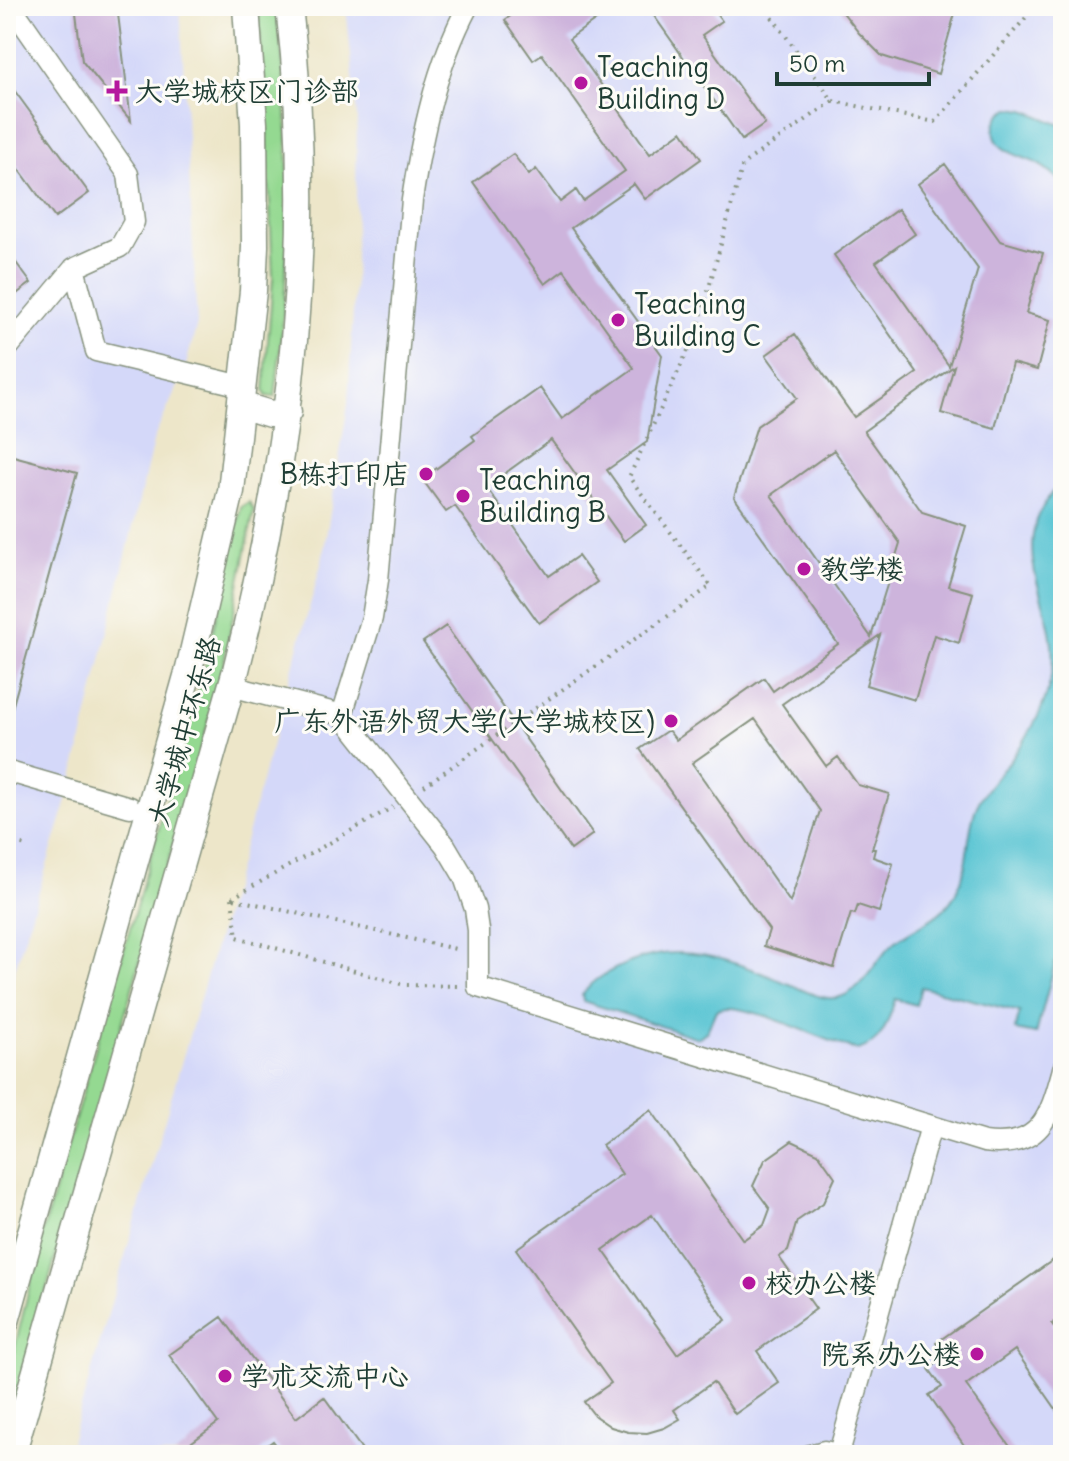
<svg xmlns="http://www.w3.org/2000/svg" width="1069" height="1461" viewBox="0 0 1069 1461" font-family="Delius,'LXGW WenKai TC',sans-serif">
	<rect width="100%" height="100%" fill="#fdfcf7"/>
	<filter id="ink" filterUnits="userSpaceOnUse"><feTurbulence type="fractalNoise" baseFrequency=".0125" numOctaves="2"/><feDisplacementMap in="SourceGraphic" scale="16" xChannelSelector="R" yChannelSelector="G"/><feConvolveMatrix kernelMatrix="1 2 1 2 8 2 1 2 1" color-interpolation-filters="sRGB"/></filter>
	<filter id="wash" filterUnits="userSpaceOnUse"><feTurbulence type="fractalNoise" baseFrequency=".006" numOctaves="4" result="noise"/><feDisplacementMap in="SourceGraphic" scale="32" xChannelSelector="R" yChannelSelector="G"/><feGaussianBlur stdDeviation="1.8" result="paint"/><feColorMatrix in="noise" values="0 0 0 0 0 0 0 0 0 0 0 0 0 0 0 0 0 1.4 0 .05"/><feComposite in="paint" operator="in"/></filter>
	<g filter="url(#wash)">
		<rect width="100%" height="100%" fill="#ede6c9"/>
		<path fill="#d4d8f9" d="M6 6H180L197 324 184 372 154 438 70 790 6 998Z
			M346 6H1063V1455H67L236 875 322 561 348 405 355 275 357 116Z"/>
		<path fill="#94d991" stroke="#5a8b62" stroke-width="2" d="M258 6H275C283 48 285 91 287 134 290 222 286 309 275 397L266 396 264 390 273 278 266 108Z
			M249 502 254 510 221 677 6 1431V1384L43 1231 203 674 241 507Z"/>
		<path fill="#59c4d3" stroke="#3c8084" stroke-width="2" d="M1010 108 1025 110 1063 126V184C1055 176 1048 169 1038 164 1022 155 990 152 995 126 996 117 1002 112 1010 108Z
			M1063 480V957L1057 956 1036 1034 1015 1030 1020 1012 921 987 916 1005 895 999C888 1022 883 1044 857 1050 827 1043 742 998 716 1010L707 1031 698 1038 583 1001 582 995C594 978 613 969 631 962 690 939 740 965 794 986 806 992 827 1002 840 997 865 989 876 958 895 942 911 929 930 923 945 908 971 881 964 845 975 811 982 792 996 778 1009 762 1030 735 1048 704 1052 670 1060 599 996 550 1063 480Z"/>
		<g id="blocks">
			<path fill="#cdb4dc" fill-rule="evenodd" d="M75 6H117L131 121 82 61Z
				M524 6H616L569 39 650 154 682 131 701 159 645 199 634 184 571 228 662 355 647 442 607 470 646 525 624 541 551 440 486 487 549 576 578 556 597 582 539 623 455 506 446 512 422 479 475 440 472 436 540 388 562 419 634 368 564 270 545 284 473 182 513 154 529 175 536 169 560 202 576 190 583 201 625 171 542 54 533 60 505 20Z
				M647 6H711L722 21 702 35 765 124 742 140Z
				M838 6H957L938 74 882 56 859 33Z
				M6 79 89 193 55 218 6 151Z
				M945 164 1000 241 1043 253 1026 313 1050 320 1037 370 1012 363 995 428 941 413 954 366 864 431 922 512 966 526 948 586 973 593 959 643 934 635 915 700 866 685 880 635 782 704 826 766 838 757 858 785 889 794 872 849H875L873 857 893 864 879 912 858 905 855 914 851 913 834 968 764 946 769 930 640 749 668 730 676 740 764 678 773 691 838 644 734 497 757 426 797 398 766 355 795 334 854 417 917 373 834 255 898 209 915 234 876 262 949 366 978 269 918 184ZM834 450 900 543 871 637 771 495ZM755 719 820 811 790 902 692 763Z
				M6 249 31 283 6 302Z
				M6 454 77 473 11 712 6 711Z
				M446 626 593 834 571 850 423 642Z
				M651 1110 743 1240 764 1225 770 1209 753 1186 765 1160 792 1141 818 1153 835 1177 823 1203 797 1221 788 1251 779 1257 816 1309 757 1351 779 1383 735 1414 713 1382 674 1410 680 1419 664 1428 647 1433 628 1432 611 1427 595 1416 584 1402 611 1383 516 1249 622 1174 602 1145ZM652 1215 726 1320 677 1354 603 1250Z
				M1063 1253V1316L1052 1324 1063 1340V1419L1015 1350 966 1385 1016 1455H971L929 1395 942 1387 929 1369 946 1357 936 1343Z
				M222 1317 296 1418 324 1397 366 1455H284L273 1441 254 1455H174L218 1423 169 1355Z"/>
		</g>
	</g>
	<g filter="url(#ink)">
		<use href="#blocks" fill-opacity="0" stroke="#86927e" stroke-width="2"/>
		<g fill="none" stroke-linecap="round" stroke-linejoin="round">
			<defs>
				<path id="minor" d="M11 6 128 174 134 222 120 247 74 268
					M6 350 74 268 96 351 242 386
					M231 686 342 715 445 845 464 877 475 909 478 930V987L984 1142C1042 1149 1050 1116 1063 1069
					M342 715 372 618 378 580 412 200C422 134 436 66 468 6
					M6 771 130 807
					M839 1453 931 1126
					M810 1455 824 1451 843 1455"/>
				<path id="major" d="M241 405 270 414 288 412
					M6 1321 189 669 231 491 253 291 255 246 254 124 246 6
					M12 1455 236 670C293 445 316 237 289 6"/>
			</defs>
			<use href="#minor" stroke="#86927e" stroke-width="23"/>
			<use href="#major" stroke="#86927e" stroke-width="29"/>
			<path stroke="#86927e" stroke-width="4" stroke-dasharray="2 6" stroke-linecap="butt" d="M833 101 935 122 1036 6
				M424 786 711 586 629 477 697 331 743 164 833 101 764 6
				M6 841 26 846
				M232 898 393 807
				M232 898 237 937 404 985 461 986
				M234 899 460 950"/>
			<use href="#minor" stroke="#fff" stroke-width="20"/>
			<use href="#major" stroke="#fff" stroke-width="26"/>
		</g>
	</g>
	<g fill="#b5179e" stroke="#fdfcf7" stroke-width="3">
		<circle cx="581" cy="83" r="8"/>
		<path d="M113 79h8v8h8v8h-8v8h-8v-8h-8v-8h8z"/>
		<circle cx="618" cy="320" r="8"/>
		<circle cx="426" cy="474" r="8"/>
		<circle cx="463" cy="496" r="8"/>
		<circle cx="804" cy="569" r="8"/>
		<circle cx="671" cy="721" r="8"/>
		<circle cx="749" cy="1283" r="8"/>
		<circle cx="977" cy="1354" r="8"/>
		<circle cx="225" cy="1376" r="8"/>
	</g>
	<g text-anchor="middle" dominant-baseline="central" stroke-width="6" stroke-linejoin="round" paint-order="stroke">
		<g font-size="28" fill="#1f3d34" stroke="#fdfcf7" text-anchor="start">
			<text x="597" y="67">Teaching<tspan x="597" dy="32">Building D</tspan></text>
			<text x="135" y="91">大学城校区门诊部</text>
			<text x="634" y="304">Teaching<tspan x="634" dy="32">Building C</tspan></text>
			<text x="410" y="474" text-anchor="end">B栋打印店</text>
			<text x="479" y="480">Teaching<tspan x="479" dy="32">Building B</tspan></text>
			<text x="820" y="569">教学楼</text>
			<text x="655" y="721" text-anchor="end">广东外语外贸大学(大学城校区)</text>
			<text x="765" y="1283">校办公楼</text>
			<text x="961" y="1354" text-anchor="end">院系办公楼</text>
			<text x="241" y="1376">学术交流中心</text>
		</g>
		<g font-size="28" fill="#1f3d34" stroke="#fdfcf7">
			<text transform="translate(184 731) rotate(-74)">大学城中环东路</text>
		</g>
	</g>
	<rect width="1069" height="1461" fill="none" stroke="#fdfcf7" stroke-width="32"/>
	<path d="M777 72v12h152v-12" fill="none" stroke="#1f3d34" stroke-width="4"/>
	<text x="789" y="72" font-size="24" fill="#1f3d34" stroke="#fdfcf7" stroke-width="6" paint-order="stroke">50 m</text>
</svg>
